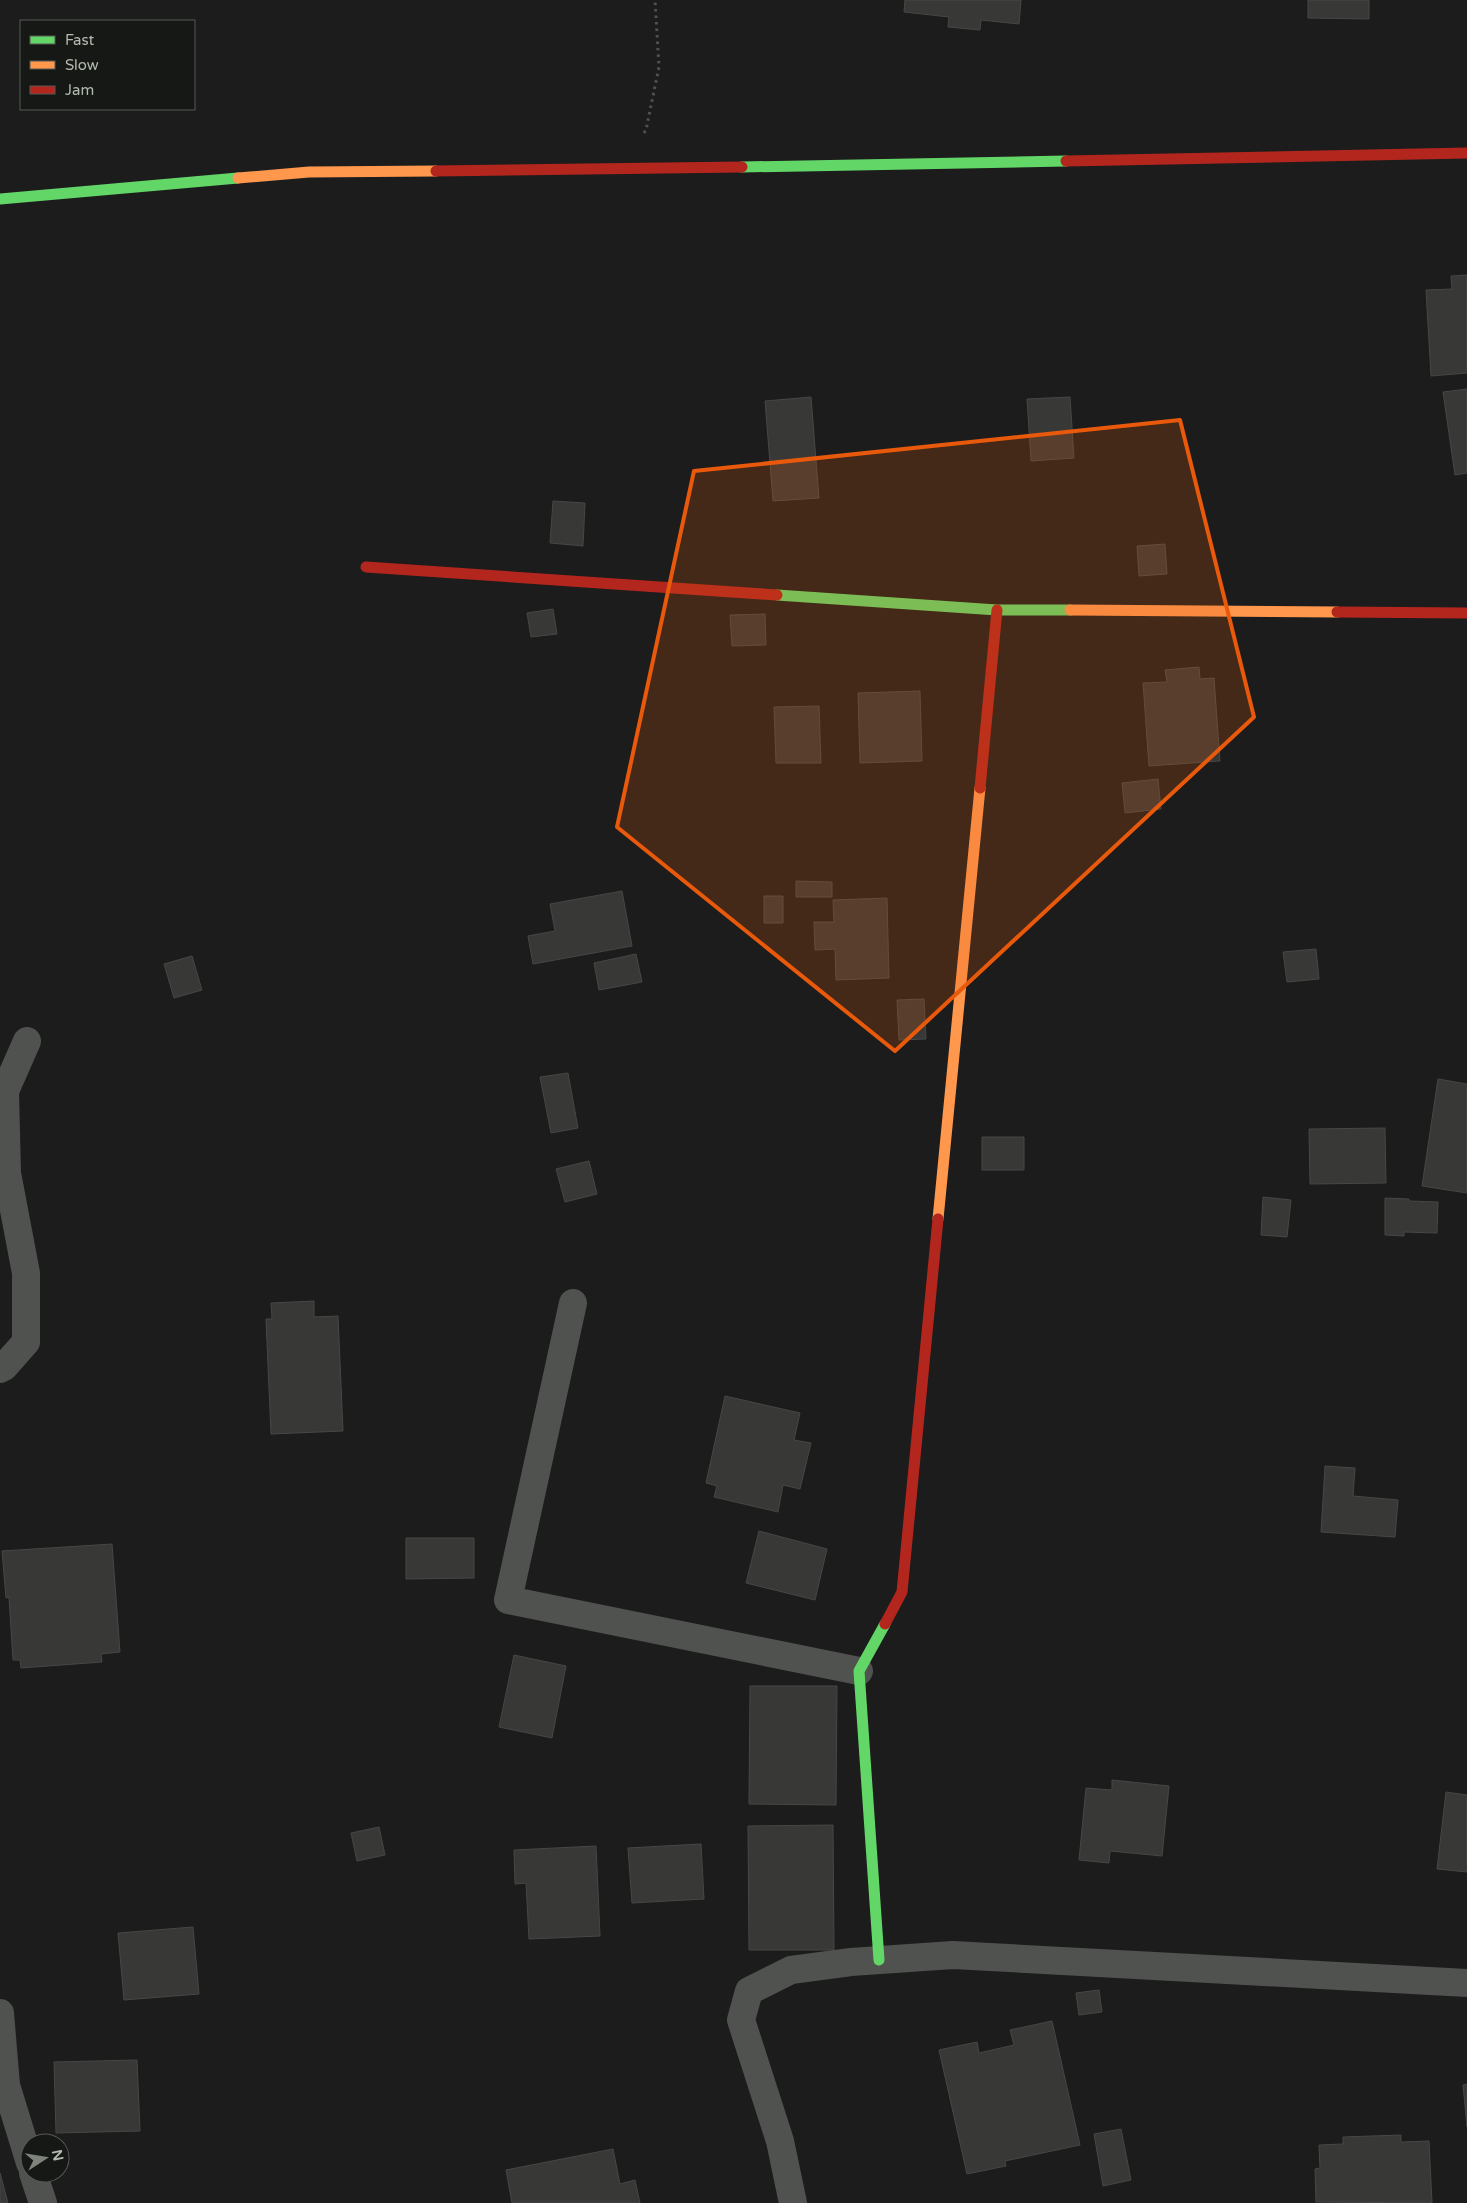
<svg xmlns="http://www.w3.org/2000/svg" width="1467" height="2203" viewBox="0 0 1467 2203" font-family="'Varela Round',sans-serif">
	<rect width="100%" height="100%" fill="#1c1c1c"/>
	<path fill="#383836" stroke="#454845" d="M905 0H1021L1019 24 981 20 980 30 948 27 949 17 904 12Z
		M1308 0H1369V19L1308 18Z
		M1467 275V373L1431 376 1426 290 1452 289 1451 276Z
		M1467 389V473L1455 475 1443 392Z
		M811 397 819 498 773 501 765 401Z
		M1070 397 1074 458 1031 461 1027 399Z
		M553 501 585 503 583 546 550 543Z
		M1165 544 1167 574 1139 576 1137 546Z
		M553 609 557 634 531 637 527 613Z
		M765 614 766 645 732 646 730 615Z
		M1199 667 1200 679 1214 678 1220 761 1149 766 1143 683 1167 682 1165 670Z
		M920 691 922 761 860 763 858 693Z
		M819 706 821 763H776L774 707Z
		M1158 779 1161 809 1125 813 1122 783Z
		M796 881 832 882V897H796Z
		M622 891 632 946 533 964 528 936 555 931 550 904Z
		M764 896H783V923H764Z
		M887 898 889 978 836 980 835 949 815 950 814 922H834L833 900Z
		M1316 949 1319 979 1287 982 1283 952Z
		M636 954 642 982 599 990 594 963Z
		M192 956 202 990 174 998 164 964Z
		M924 999 926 1039 899 1040 897 1000Z
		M568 1073 578 1128 551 1133 540 1077Z
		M1438 1079 1467 1084V1193L1422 1186Z
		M1385 1128 1386 1183 1310 1184 1309 1129Z
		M982 1137H1024V1170H982Z
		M589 1161 597 1194 565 1202 556 1169Z
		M1263 1197 1291 1200 1287 1237 1261 1235Z
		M1385 1198 1409 1199V1201L1438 1202 1437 1233 1404 1232V1236L1385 1235Z
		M314 1301V1317L338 1316 343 1431 271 1434 266 1319H272L271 1303Z
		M725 1396 800 1413 794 1440 811 1443 800 1489 783 1485 778 1512 714 1497 717 1486 706 1483Z
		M1325 1466 1355 1468 1353 1496 1398 1500 1395 1537 1321 1532Z
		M759 1531 827 1549 815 1600 746 1583Z
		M406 1538H474V1578L406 1579Z
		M112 1544 120 1652 101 1654 102 1662 21 1668 20 1660H13L9 1597 6 1598 2 1551Z
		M514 1655 566 1666 552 1738 499 1727Z
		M750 1686H837L836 1805 749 1804Z
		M1112 1780 1169 1786 1162 1856 1110 1851 1109 1863 1079 1860 1086 1788 1112 1790Z
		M1446 1792 1467 1795V1872L1437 1869Z
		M833 1825 834 1950H749L748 1826Z
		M379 1827 385 1855 357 1861 351 1833Z
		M701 1844 704 1899 632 1903 628 1848Z
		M596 1846 600 1936 529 1939 526 1883 515 1884 514 1850Z
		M193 1927 199 1994 124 2000 118 1933Z
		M1099 1990 1102 2012 1079 2015 1076 1993Z
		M1052 2021 1080 2145 1005 2161 1006 2166 967 2174 939 2050 977 2042 979 2053 1014 2045 1010 2030Z
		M137 2060 140 2131 56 2133 54 2062Z
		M1467 2084V2127L1463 2085Z
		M1121 2129 1131 2180 1103 2186 1094 2134Z
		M1401 2135V2142L1429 2141 1432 2203 1316 2202 1315 2169 1320 2168 1319 2145 1343 2144V2137Z
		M613 2149 620 2184 635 2180 640 2203H512L506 2170Z
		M0 2173 8 2203H0Z"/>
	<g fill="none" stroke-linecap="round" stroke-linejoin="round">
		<path stroke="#505250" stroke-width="3" stroke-dasharray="2.5 4" stroke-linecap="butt" d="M644 133 646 130 659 67 655 0"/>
		<path stroke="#4f524e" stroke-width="28" d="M573 1303 508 1600 859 1671
			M0 1369 4 1367 26 1342V1273L7 1173 5 1091 27 1041
			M0 2013 6 2085 30 2163
			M33 2173 43 2203
			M793 2203 780 2141 741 2020 749 1991 791 1970 851 1962 953 1955 1467 1983"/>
		<path stroke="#63d668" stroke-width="11" d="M742 167 1066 161
			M0 199 238 178
			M777 595 997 610H1070
			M879 1960 859 1671 885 1624"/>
		<path stroke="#ff974d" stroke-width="11" d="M238 178 309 172 436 171
			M1070 610 1337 612
			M938 1219 980 788"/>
		<path stroke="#b3261e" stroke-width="11" d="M1066 161 1467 153
			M436 171 742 167
			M366 567 777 595
			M1337 612 1467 613
			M980 788 997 610
			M885 1624 902 1592 938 1219"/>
	</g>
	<path fill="#e8590c" fill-opacity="0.2" stroke="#e8590c" stroke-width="4" stroke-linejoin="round" d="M1180 420 1254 717 895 1051 617 827 694 471Z"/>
	<rect x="20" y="20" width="175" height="90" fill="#161816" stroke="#555953"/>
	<rect x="30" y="36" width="25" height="8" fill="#63d668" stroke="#555953"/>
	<text x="65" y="45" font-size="15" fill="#b3bbaf">Fast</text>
	<rect x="30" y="61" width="25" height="8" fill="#ff974d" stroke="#555953"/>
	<text x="65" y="70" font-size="15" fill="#b3bbaf">Slow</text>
	<rect x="30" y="86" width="25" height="8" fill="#b3261e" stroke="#555953"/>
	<text x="65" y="95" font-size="15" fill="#b3bbaf">Jam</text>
	<g transform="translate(45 2158) rotate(78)"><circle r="24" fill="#161816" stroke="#555953"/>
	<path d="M0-4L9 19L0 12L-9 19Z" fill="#7e837c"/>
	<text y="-8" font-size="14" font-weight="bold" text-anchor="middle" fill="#b3bbaf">N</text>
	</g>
</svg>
